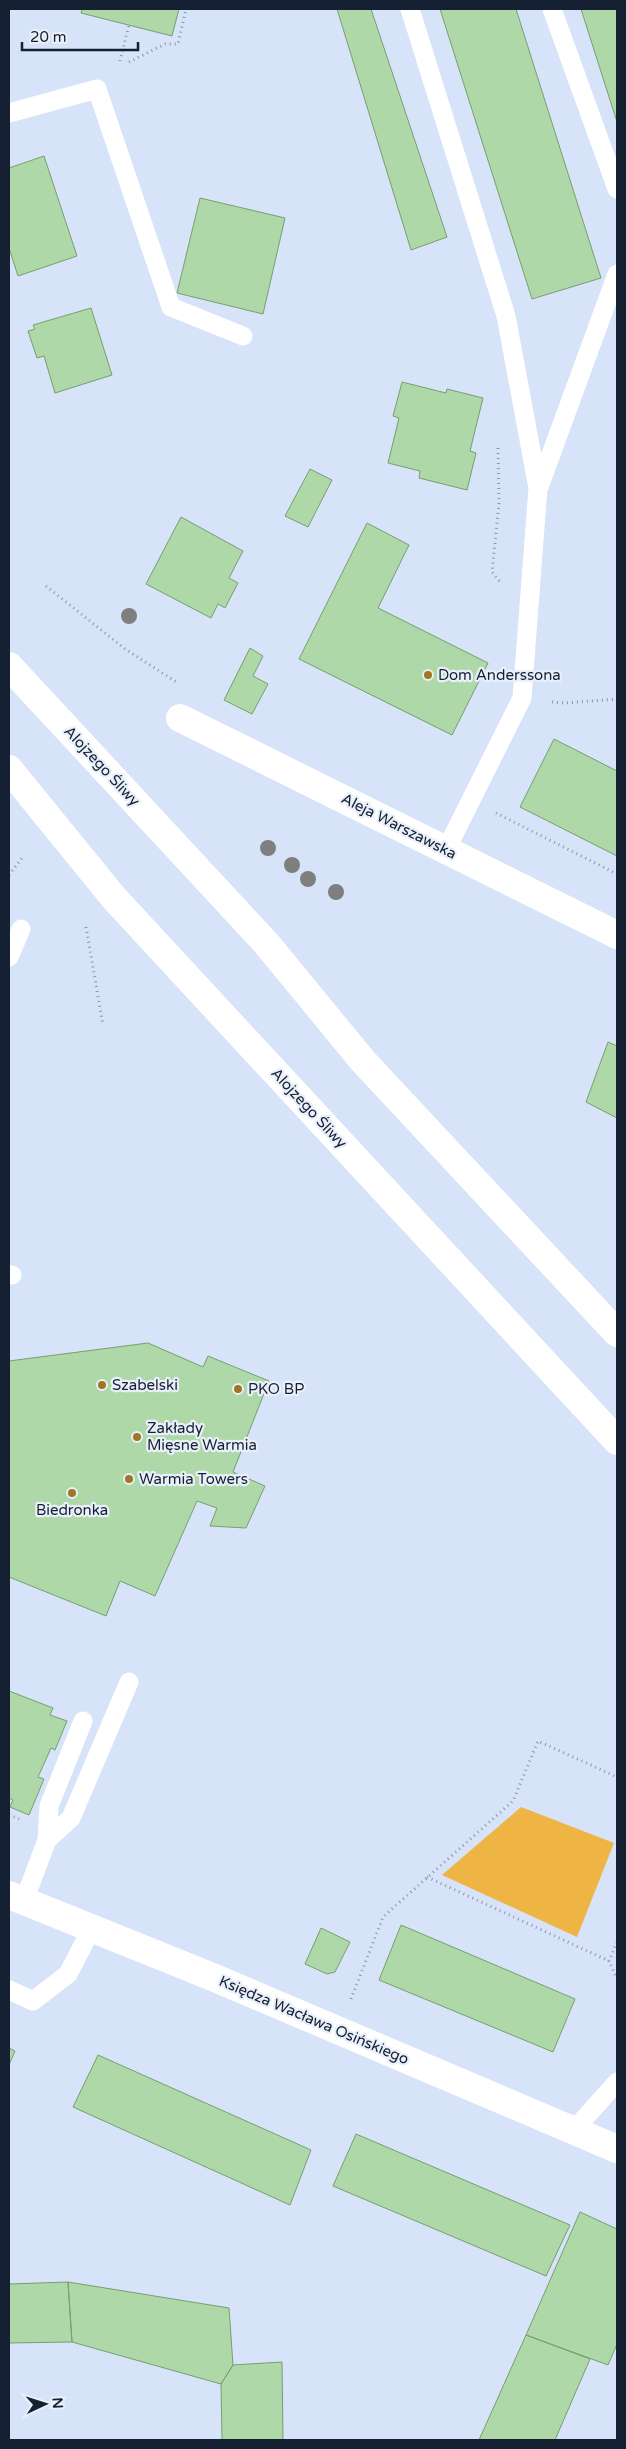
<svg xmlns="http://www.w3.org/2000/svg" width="626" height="2449" viewBox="0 0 626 2449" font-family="'Varela Round',sans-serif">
	<rect width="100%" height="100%" fill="#d6e3f8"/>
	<path fill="#eeb544" d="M521 1807 614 1843 577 1937 442 1875Z"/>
	<path fill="#aed8a7" stroke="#779f70" d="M82 9H179L172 36 81 13Z
		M337 9H371L447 237 411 250Z
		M440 9H516L601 278 532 299Z
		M581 9H617V122Z
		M44 156 77 256 18 276 9 248V168Z
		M200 198 285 218 263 314 177 293Z
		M91 308 112 375 55 393 44 356 37 358 28 331 35 329 33 325Z
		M402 382 446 393 447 389 483 398 470 451 476 453 467 490 419 478 420 471 388 463 399 418 393 416Z
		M310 469 332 480 308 527 285 516Z
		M181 517 243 551 229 578 238 583 225 608 218 604 211 618 146 584Z
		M367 523 409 545 378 608 488 663 452 735 299 659Z
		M250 648 263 656 253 676 268 684 252 714 224 700Z
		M554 739 617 771V856L520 807Z
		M608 1042 617 1046V1118L586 1102Z
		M148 1343 203 1367 208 1356 269 1381 233 1472 265 1486 246 1528 210 1526 217 1508 197 1501 155 1596 120 1581 106 1616 9 1577V1361Z
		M9 1691 53 1708 50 1715 67 1721 55 1750 51 1748 38 1777 44 1779 29 1815 10 1807 13 1800 9 1798Z
		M401 1925 575 1999 553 2052 379 1980Z
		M321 1928 350 1942 335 1972 327 1974 305 1964Z
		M9 2048 15 2051 9 2065Z
		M98 2055 311 2150 290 2205 73 2107Z
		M356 2134 570 2225 546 2276 333 2186Z
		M580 2212 617 2229V2344L608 2365 526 2335Z
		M68 2282 72 2342 9 2343V2284Z
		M68 2282 229 2308 233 2365 221 2384 72 2342Z
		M526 2335 590 2359 555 2440H479Z
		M282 2362 283 2440H222L221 2384 233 2365Z"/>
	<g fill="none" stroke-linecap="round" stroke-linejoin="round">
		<path stroke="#8b97ab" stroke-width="3" stroke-dasharray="1 4" stroke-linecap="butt" d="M120 61 129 25
			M129 62 165 44H178L186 9
			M498 448 499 503 492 572 500 582
			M46 586 125 649 178 683
			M552 702 565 703 617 699
			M496 813 617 874
			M9 875 22 858
			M86 927 103 1025
			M9 1815 19 1819
			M427 1877 609 1961
			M617 1942 609 1961 617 1979
			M351 1999 383 1917 513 1801 538 1741 617 1777"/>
		<path stroke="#fff" stroke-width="19" d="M410 9 506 316 538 488 522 698 446 850
			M552 9 617 189
			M9 113 97 89 171 307 243 336
			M539 487 617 274
			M9 957 21 929
			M9 1275H12
			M47 1840 49 1806 83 1721
			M24 1901 47 1840 71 1818 129 1682
			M9 1990 33 2001 68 1974 92 1928
			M574 2130 617 2082"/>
		<path stroke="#fff" stroke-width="28" d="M180 718 617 935
			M9 1895 215 1978 617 2149"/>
		<path stroke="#fff" stroke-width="28" d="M9 666 266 943 363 1061 617 1333
			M9 769 114 898 617 1441"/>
	</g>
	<g fill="#7f7f7e">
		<circle cx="129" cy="616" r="8"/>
		<circle cx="268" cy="848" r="8"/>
		<circle cx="292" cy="865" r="8"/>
		<circle cx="308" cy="879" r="8"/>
		<circle cx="336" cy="892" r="8"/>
	</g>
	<g fill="#9e7624" stroke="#e9f0fa" stroke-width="2">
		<circle cx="428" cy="675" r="5"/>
		<circle cx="102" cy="1385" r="5"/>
		<circle cx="238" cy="1389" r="5"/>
		<circle cx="137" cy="1437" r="5"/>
		<circle cx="129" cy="1479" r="5"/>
		<circle cx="72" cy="1493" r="5"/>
	</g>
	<g text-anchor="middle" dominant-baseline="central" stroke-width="4.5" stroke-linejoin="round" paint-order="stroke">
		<g font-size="15" fill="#152033" stroke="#e9f0fa" text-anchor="start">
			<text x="438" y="675">Dom Anderssona</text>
			<text x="112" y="1385">Szabelski</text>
			<text x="248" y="1389">PKO BP</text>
			<text x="147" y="1428">Zakłady<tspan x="147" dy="17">Mięsne Warmia</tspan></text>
			<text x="139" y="1479">Warmia Towers</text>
			<text x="72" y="1510" text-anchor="middle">Biedronka</text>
		</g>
		<g font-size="15" fill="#152033" stroke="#e9f0fa">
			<text transform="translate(102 766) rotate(47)">Alojzego Śliwy</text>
			<text transform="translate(399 826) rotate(27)">Aleja Warszawska</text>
			<text transform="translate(309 1108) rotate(47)">Alojzego Śliwy</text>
			<text transform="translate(314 2020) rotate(23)">Księdza Wacława Osińskiego</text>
		</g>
	</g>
	<rect width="626" height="2449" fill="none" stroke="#152033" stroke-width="20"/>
	<g transform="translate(45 2404) rotate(86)" stroke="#e9f0fa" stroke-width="4" paint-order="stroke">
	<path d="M0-4L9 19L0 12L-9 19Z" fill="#152033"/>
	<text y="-8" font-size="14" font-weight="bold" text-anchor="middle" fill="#152033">N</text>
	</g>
	<path d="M22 42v8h116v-8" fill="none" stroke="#152033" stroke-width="2.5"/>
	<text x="30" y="42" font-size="15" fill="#152033" stroke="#e9f0fa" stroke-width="4" paint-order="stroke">20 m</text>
</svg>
